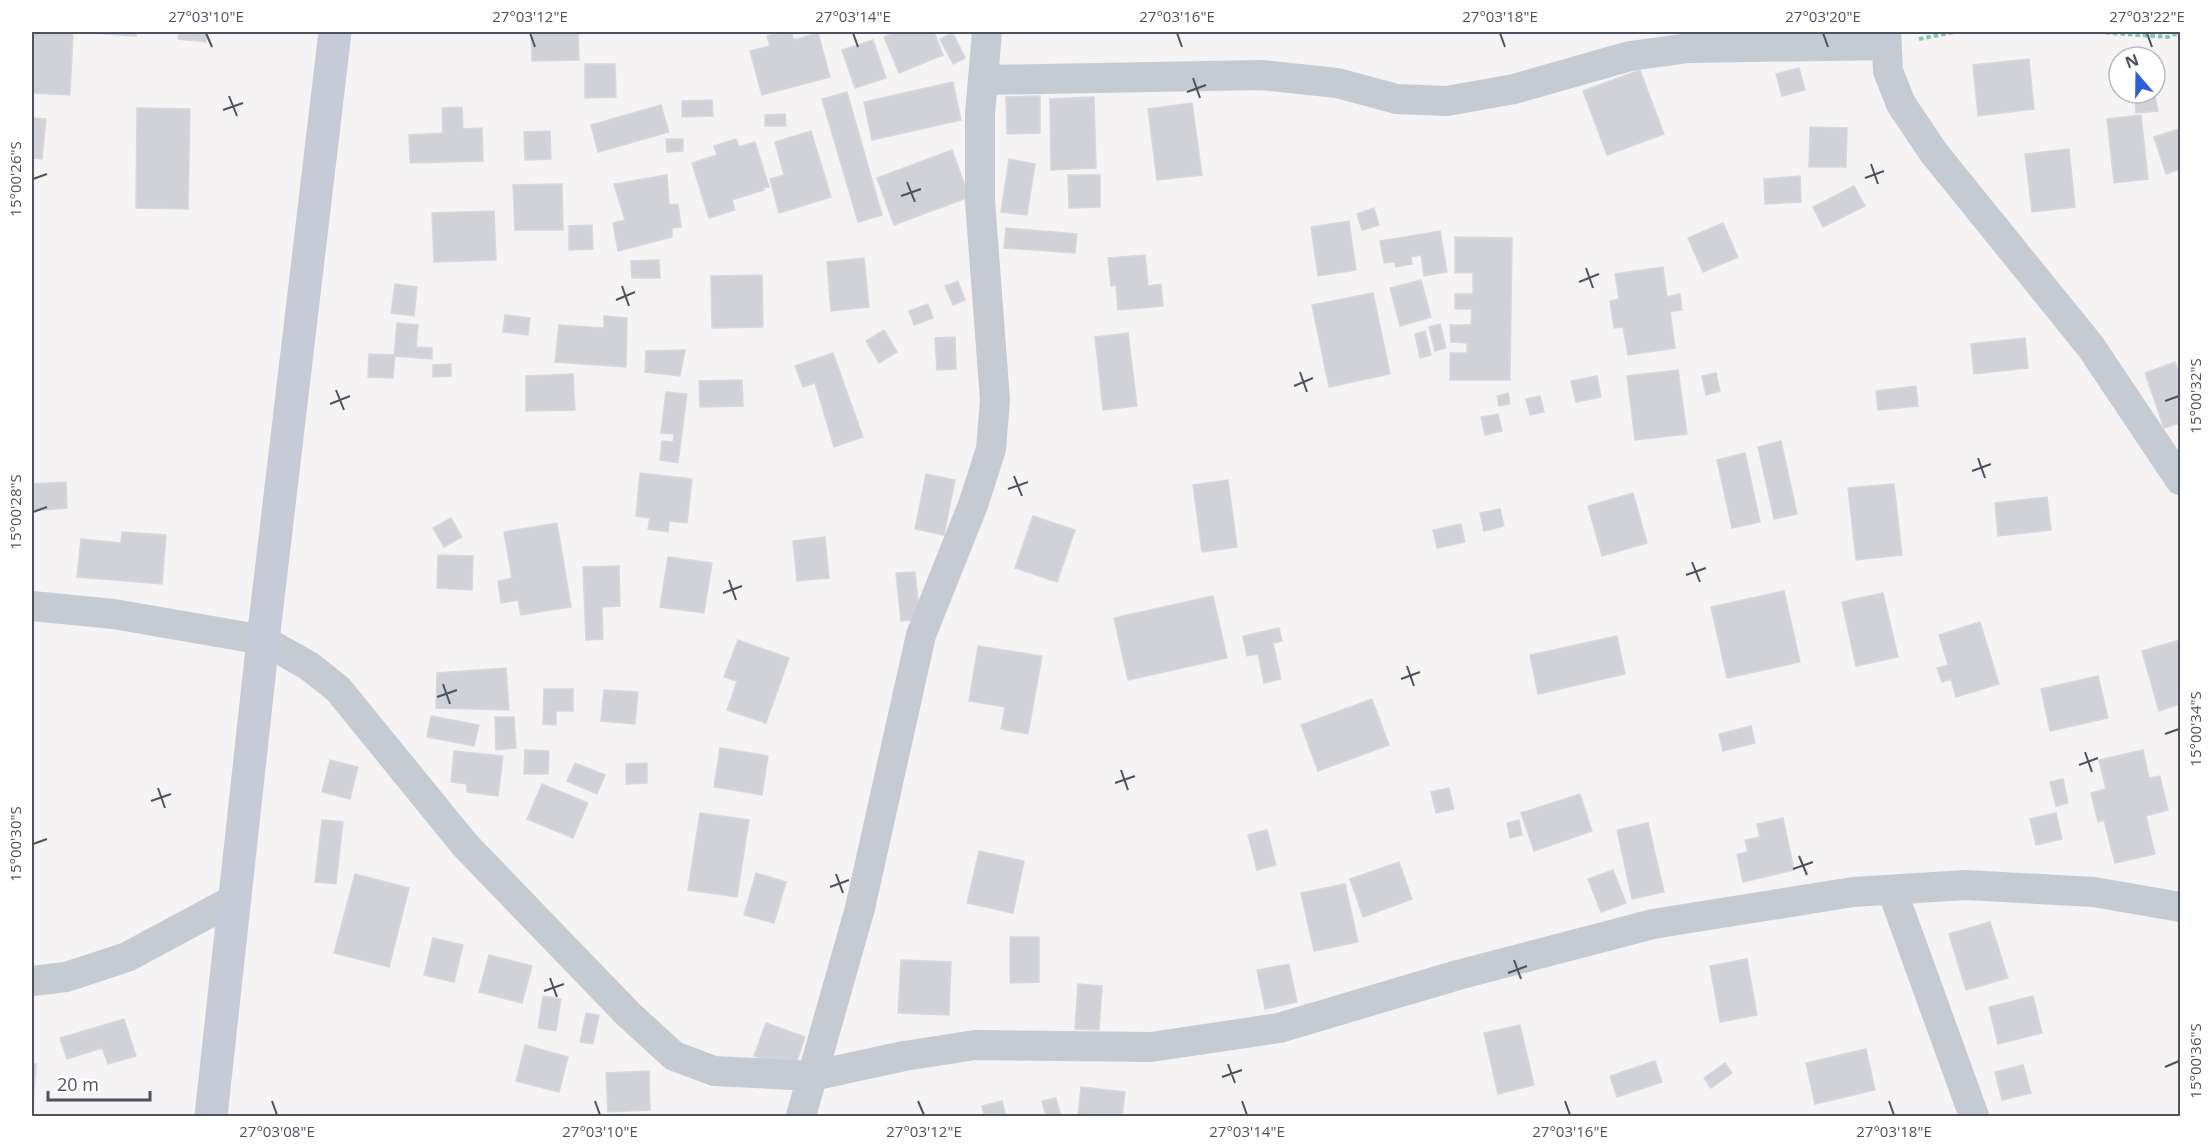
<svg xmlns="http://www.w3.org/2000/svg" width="2212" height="1148" viewBox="0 0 2212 1148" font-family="'Open Sans',sans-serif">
	<rect width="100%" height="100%" fill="#f5f3f3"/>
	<path fill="#d0d2d7" stroke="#d7d8dd" stroke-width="1.5" d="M32 32H73L70 95 32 93Z
		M76 32H137L136 36Z
		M179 32H207L206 42 178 39Z
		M531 32H578L579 60 532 61Z
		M781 32H791L794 40 818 33 830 77 762 95 750 51 770 46 767 36Z
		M898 32H934L943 55 899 73 884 37Z
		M953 33 965 58 953 64 940 39Z
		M873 40 886 78 855 88 842 50Z
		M2029 59 2034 109 1978 116 1973 65Z
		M585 64H615L616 97 585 98Z
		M1799 68 1805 90 1782 96 1776 74Z
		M1640 70 1664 134 1607 155 1583 91Z
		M953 82 961 120 872 140 864 102Z
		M847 92 882 215 858 222 822 99Z
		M1040 96V133L1007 134 1006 97Z
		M2155 96 2158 111 2136 113 2135 98Z
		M1094 97 1096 168 1051 170 1050 99Z
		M712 100 713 116 682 117V101Z
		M1192 103 1202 175 1157 180 1148 109Z
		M661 105 669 132 598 152 591 125Z
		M462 107 463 129 482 128 483 161 410 163 409 135 443 133 442 108Z
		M137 108 190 109 188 209 136 208Z
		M785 114 786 126H765V115Z
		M2141 115 2148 179 2114 183 2107 119Z
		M32 118 46 119 42 159 32 158Z
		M1810 127 1847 128 1846 167H1809Z
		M2179 129 2180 135V169L2166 174 2154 137Z
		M550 131 551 159 525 160 524 132Z
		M811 131 831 197 779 213 770 179 784 175 775 142Z
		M666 139H683V151L667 152Z
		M736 139 739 147 755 142 769 187 763 188 764 190 732 200 735 210 709 218 692 163 717 155 714 146Z
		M2069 149 2075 207 2032 212 2025 154Z
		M952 150 969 197 894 225 877 178Z
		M1009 159 1035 164 1027 215 1001 212Z
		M667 175 669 205 678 204 681 227 672 228V237L618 251 613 223 625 220 614 184Z
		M1068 175H1100V207L1069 208Z
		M1800 176 1801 202 1765 204 1764 179Z
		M562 184 563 230H515L513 185Z
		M1854 186 1865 206 1823 227 1813 207Z
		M1374 208 1379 225 1362 230 1357 214Z
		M494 211 496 260 434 262 432 213Z
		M1349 221 1356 270 1318 276 1311 227Z
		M1723 223 1738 257 1703 272 1688 238Z
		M592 225 593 249 569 250V226Z
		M1006 228 1077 234 1075 253 1004 248Z
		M1440 231 1447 272 1424 276 1421 255 1411 257 1412 264 1396 267 1395 262 1384 263 1380 241Z
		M1455 237 1512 238 1510 380H1450V353H1467V343L1451 342 1450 325H1471L1472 309H1455V294H1473V273H1455Z
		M1145 255 1148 286 1161 284 1163 306 1118 310 1116 285 1111 286 1108 258Z
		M864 258 869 307 831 311 827 262Z
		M659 260 660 278H632L631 261Z
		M1663 267 1667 297 1680 294 1682 310 1670 312 1675 348 1628 355 1623 327 1614 328 1610 301 1619 299 1615 274Z
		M762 275 763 327 712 328 711 276Z
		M1421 280 1431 317 1400 326 1390 288Z
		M958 281 965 300 953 305 945 286Z
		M395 284 417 287 414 316 391 313Z
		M1373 293 1390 374 1329 387 1312 305Z
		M928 304 933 318 914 325 909 311Z
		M505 315 530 318 528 335 503 332Z
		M604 316 627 318 626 367 555 362 559 325 604 328Z
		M397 323 418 325 416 347 432 348V359L394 356Z
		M1440 324 1446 348 1435 351 1429 327Z
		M884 330 897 352 879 363 866 341Z
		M1425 331 1431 355 1420 358 1415 334Z
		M1128 333 1137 406 1103 410 1095 337Z
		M955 337 956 369 937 370 935 338Z
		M2025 338 2028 368 1974 374 1971 344Z
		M685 350 680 376 645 372 646 351Z
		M833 353 863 437 834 447 815 383 803 387 795 366Z
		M369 354 395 355 393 378 368 377Z
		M2175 362 2180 378V423L2164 428 2145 373Z
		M451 364V376L433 377V365Z
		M1678 370 1687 434 1635 440 1627 376Z
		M1716 373 1720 391 1706 395 1702 376Z
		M573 374 575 410 526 411V376Z
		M1597 376 1601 397 1576 402 1571 381Z
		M742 380 743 406 700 407 699 381Z
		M1916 386 1918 406 1878 410 1876 391Z
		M666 392 687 394 678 463 660 460 662 441 673 442 674 434 661 433Z
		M1508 393 1510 404 1499 406 1497 396Z
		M1540 396 1544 412 1530 415 1526 399Z
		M1498 414 1502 431 1485 435 1481 417Z
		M1781 441 1797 514 1774 519 1758 447Z
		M1745 453 1760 522 1732 528 1717 460Z
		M640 473 692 479 687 523 669 521 668 532 648 529 650 518 636 516Z
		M926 474 955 480 944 535 915 529Z
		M1228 480 1237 547 1202 552 1193 485Z
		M66 482 67 508 32 511V484Z
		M1894 484 1902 555 1856 560 1848 488Z
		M1633 493 1647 543 1602 556 1588 506Z
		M2047 497 2051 530 1998 536 1995 503Z
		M1500 509 1504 526 1484 531 1480 513Z
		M1033 516 1075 530 1057 582 1015 568Z
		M451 518 462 537 444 547 433 528Z
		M557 523 571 607 521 615 518 600 501 603 498 581 512 578 504 532Z
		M1461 524 1465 542 1437 548 1433 530Z
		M122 532 166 535 162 584 77 577 81 539 121 543Z
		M825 537 829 578 797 581 793 541Z
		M438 555 473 556 472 590 437 588Z
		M668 557 712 563 704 613 660 607Z
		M619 566 620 606 602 607 603 639 586 640 583 567Z
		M915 572 920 619 901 621 896 573Z
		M1784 591 1800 662 1727 678 1711 607Z
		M1883 593 1898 657 1856 666 1842 602Z
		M1213 596 1227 658 1128 680 1114 618Z
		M1980 622 1999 684 1956 697 1951 679 1942 682 1937 668 1948 665 1939 635Z
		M1279 628 1282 641 1273 643 1281 679 1264 683 1258 654 1247 656 1243 636Z
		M1617 636 1625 674 1538 694 1530 655Z
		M738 640 789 658 766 723 727 710 737 681 724 677Z
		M2179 640 2180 704 2159 711 2142 651Z
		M978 646 1042 656 1028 734 1001 729 1005 707 969 701Z
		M506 668 509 710 436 708 437 673Z
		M2098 676 2108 718 2050 731 2041 689Z
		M544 689H573V711H556V725L543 724Z
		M604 690 638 692 635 724 601 721Z
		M1372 699 1389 745 1318 771 1301 725Z
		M431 716 479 725 474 746 427 737Z
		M495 717H514L516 748 496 750Z
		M1751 726 1755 743 1723 751 1719 734Z
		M720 748 768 756 762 795 714 787Z
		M525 750 549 751 548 774H524Z
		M2143 750 2149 778 2160 776 2168 810 2146 816 2155 854 2115 863 2104 820 2098 822 2091 793 2106 789 2099 760Z
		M454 751 503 756 498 796 467 792V784L451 782Z
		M330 760 358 767 350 799 322 792Z
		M575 763 605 775 597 794 567 781Z
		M647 763V783L626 784V764Z
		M2063 779 2068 803 2056 806 2050 782Z
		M542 784 588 803 573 838 527 819Z
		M1449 788 1454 809 1436 813 1431 792Z
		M1580 794 1592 831 1534 851 1521 813Z
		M700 813 749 820 737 897 688 890Z
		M2056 813 2062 839 2036 845 2030 819Z
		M1783 818 1794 870 1743 882 1737 854 1748 852 1745 840 1760 837 1757 824Z
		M322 820 343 822 336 884 315 882Z
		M1519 820 1522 835 1510 838 1507 823Z
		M1648 823 1664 892 1632 899 1617 830Z
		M1267 830 1276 865 1257 870 1248 835Z
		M979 851 1024 861 1013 913 967 903Z
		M1399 862 1412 899 1363 917 1350 879Z
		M1613 870 1626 903 1601 912 1588 879Z
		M756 873 786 882 774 923 744 915Z
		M355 874 409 888 389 967 334 953Z
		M1345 884 1358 942 1314 951 1301 893Z
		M1990 922 2008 978 1966 990 1949 934Z
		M1010 937H1039V982L1010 983Z
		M433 938 463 945 454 982 424 975Z
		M489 955 532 966 522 1003 479 992Z
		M1747 959 1757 1015 1720 1022 1710 966Z
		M901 960 951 962 949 1015 898 1013Z
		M1289 964 1297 1002 1265 1009 1257 970Z
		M1078 984 1102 986 1099 1030 1075 1029Z
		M543 996 561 999 556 1031 538 1028Z
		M2033 996 2042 1033 1998 1044 1989 1007Z
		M586 1013 599 1015 593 1044 580 1042Z
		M124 1019 136 1056 108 1064 102 1048 67 1059 60 1038Z
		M766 1023 805 1037 794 1070 754 1056Z
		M1520 1025 1534 1085 1498 1094 1484 1033Z
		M525 1045 568 1057 559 1092 516 1081Z
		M1866 1049 1875 1090 1815 1104 1806 1063Z
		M1655 1061 1662 1082 1617 1097 1610 1076Z
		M1725 1063 1732 1073 1711 1088 1704 1078Z
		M32 1064H36L33 1105H32Z
		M2023 1065 2031 1093 2002 1100 1995 1072Z
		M649 1071 650 1110 608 1112 606 1073Z
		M1081 1087 1125 1092 1122 1116H1078Z
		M1056 1098 1061 1116H1046L1042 1101Z
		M1002 1101 1006 1116H984L982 1106Z"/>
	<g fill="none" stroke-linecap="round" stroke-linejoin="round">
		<path stroke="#81c9af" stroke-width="4" stroke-dasharray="4.5 3" stroke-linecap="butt" d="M2098 32 2168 37 2180 32
			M1919 39 1954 32"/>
		<path stroke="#c5cbd3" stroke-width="30" d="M1886 32 1888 71 1901 104 1934 153 2091 347 2180 480
			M983 80 1261 75 1337 83 1397 99 1447 101 1514 89 1630 56 1689 48 1887 45
			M32 606 114 614 263 640 309 666 338 689 465 845 629 1015 674 1056 714 1071 812 1076 904 1056 975 1045 1151 1047 1279 1028 1458 975 1653 924 1853 892 1966 885 2094 892 2180 907
			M1892 890 1974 1116
			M32 981 66 977 127 957 235 899
			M801 1116 860 908 921 635 973 505 991 449 995 400 980 201V114L987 32"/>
		<path stroke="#c6ccd7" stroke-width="33" d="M211 1116 263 640 335 32"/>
	</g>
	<path fill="none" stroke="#4c535f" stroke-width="2" d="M206 33 212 47M530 33 535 47M853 33 858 47M1177 33 1182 47M1500 33 1505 47M1823 33 1828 47M2147 33 2152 47M1193 78 1200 98M1187 92 1206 85M229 96 237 116M223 110 243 103M1871 164 1878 184M1865 178 1884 171M33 179 47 174M907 182 915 202M901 196 921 189M1586 268 1593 288M1579 282 1599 274M622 286 629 306M616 300 635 292M1300 372 1307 392M1294 386 1313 378M336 390 344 410M2165 401 2179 396M330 404 350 396M1978 458 1985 478M1972 471 1991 464M1014 476 1022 496M1008 489 1028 482M33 512 47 507M1692 562 1700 582M1686 575 1706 568M729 580 736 600M723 593 742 586M1407 666 1414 686M1401 679 1420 672M443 684 450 704M437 697 457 690M2165 734 2179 729M2085 752 2092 772M2079 765 2098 758M1121 770 1128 790M1115 783 1135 776M158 788 165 808M151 801 171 794M33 844 47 839M1799 856 1807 875M1793 869 1813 862M836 874 843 893M830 887 849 880M1514 960 1521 979M1508 973 1527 966M550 978 557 997M544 991 564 984M1228 1064 1235 1083M2165 1067 2179 1061M1222 1077 1242 1070M272 1101 277 1115M595 1101 600 1115M918 1101 924 1115M1242 1101 1247 1115M1565 1101 1570 1115M1889 1101 1894 1115"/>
	<rect width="2212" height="1148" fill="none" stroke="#ffffff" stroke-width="66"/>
	<g transform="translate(2137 75) rotate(340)"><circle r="28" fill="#ffffff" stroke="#b7babf" stroke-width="1.5"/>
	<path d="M0-4.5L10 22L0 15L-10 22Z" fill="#2b5ed7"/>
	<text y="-9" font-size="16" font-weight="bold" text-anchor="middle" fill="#4c535f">N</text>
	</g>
	<path d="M48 1091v9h102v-9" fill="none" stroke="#4c535f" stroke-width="3"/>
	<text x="57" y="1091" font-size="18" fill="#4c535f" stroke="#ffffff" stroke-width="4.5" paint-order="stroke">20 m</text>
	<rect x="33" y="33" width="2146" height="1082" fill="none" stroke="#4c535f" stroke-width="2"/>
	<g font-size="15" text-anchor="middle" fill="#4c535f">
		<text x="206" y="22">27°03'10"E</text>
		<text x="530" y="22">27°03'12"E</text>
		<text x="853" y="22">27°03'14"E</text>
		<text x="1177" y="22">27°03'16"E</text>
		<text x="1500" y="22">27°03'18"E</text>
		<text x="1823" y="22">27°03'20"E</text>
		<text x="2147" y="22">27°03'22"E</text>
		<text transform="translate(16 179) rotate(-90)" y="5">15°00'26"S</text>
		<text transform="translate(2196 396) rotate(-90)" y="5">15°00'32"S</text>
		<text transform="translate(16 512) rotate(-90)" y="5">15°00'28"S</text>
		<text transform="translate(2196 729) rotate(-90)" y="5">15°00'34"S</text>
		<text transform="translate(16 844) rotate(-90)" y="5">15°00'30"S</text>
		<text transform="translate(2196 1061) rotate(-90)" y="5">15°00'36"S</text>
		<text x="277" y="1137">27°03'08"E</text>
		<text x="600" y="1137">27°03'10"E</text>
		<text x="924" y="1137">27°03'12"E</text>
		<text x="1247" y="1137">27°03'14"E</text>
		<text x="1570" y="1137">27°03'16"E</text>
		<text x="1894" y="1137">27°03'18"E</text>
	</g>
</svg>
